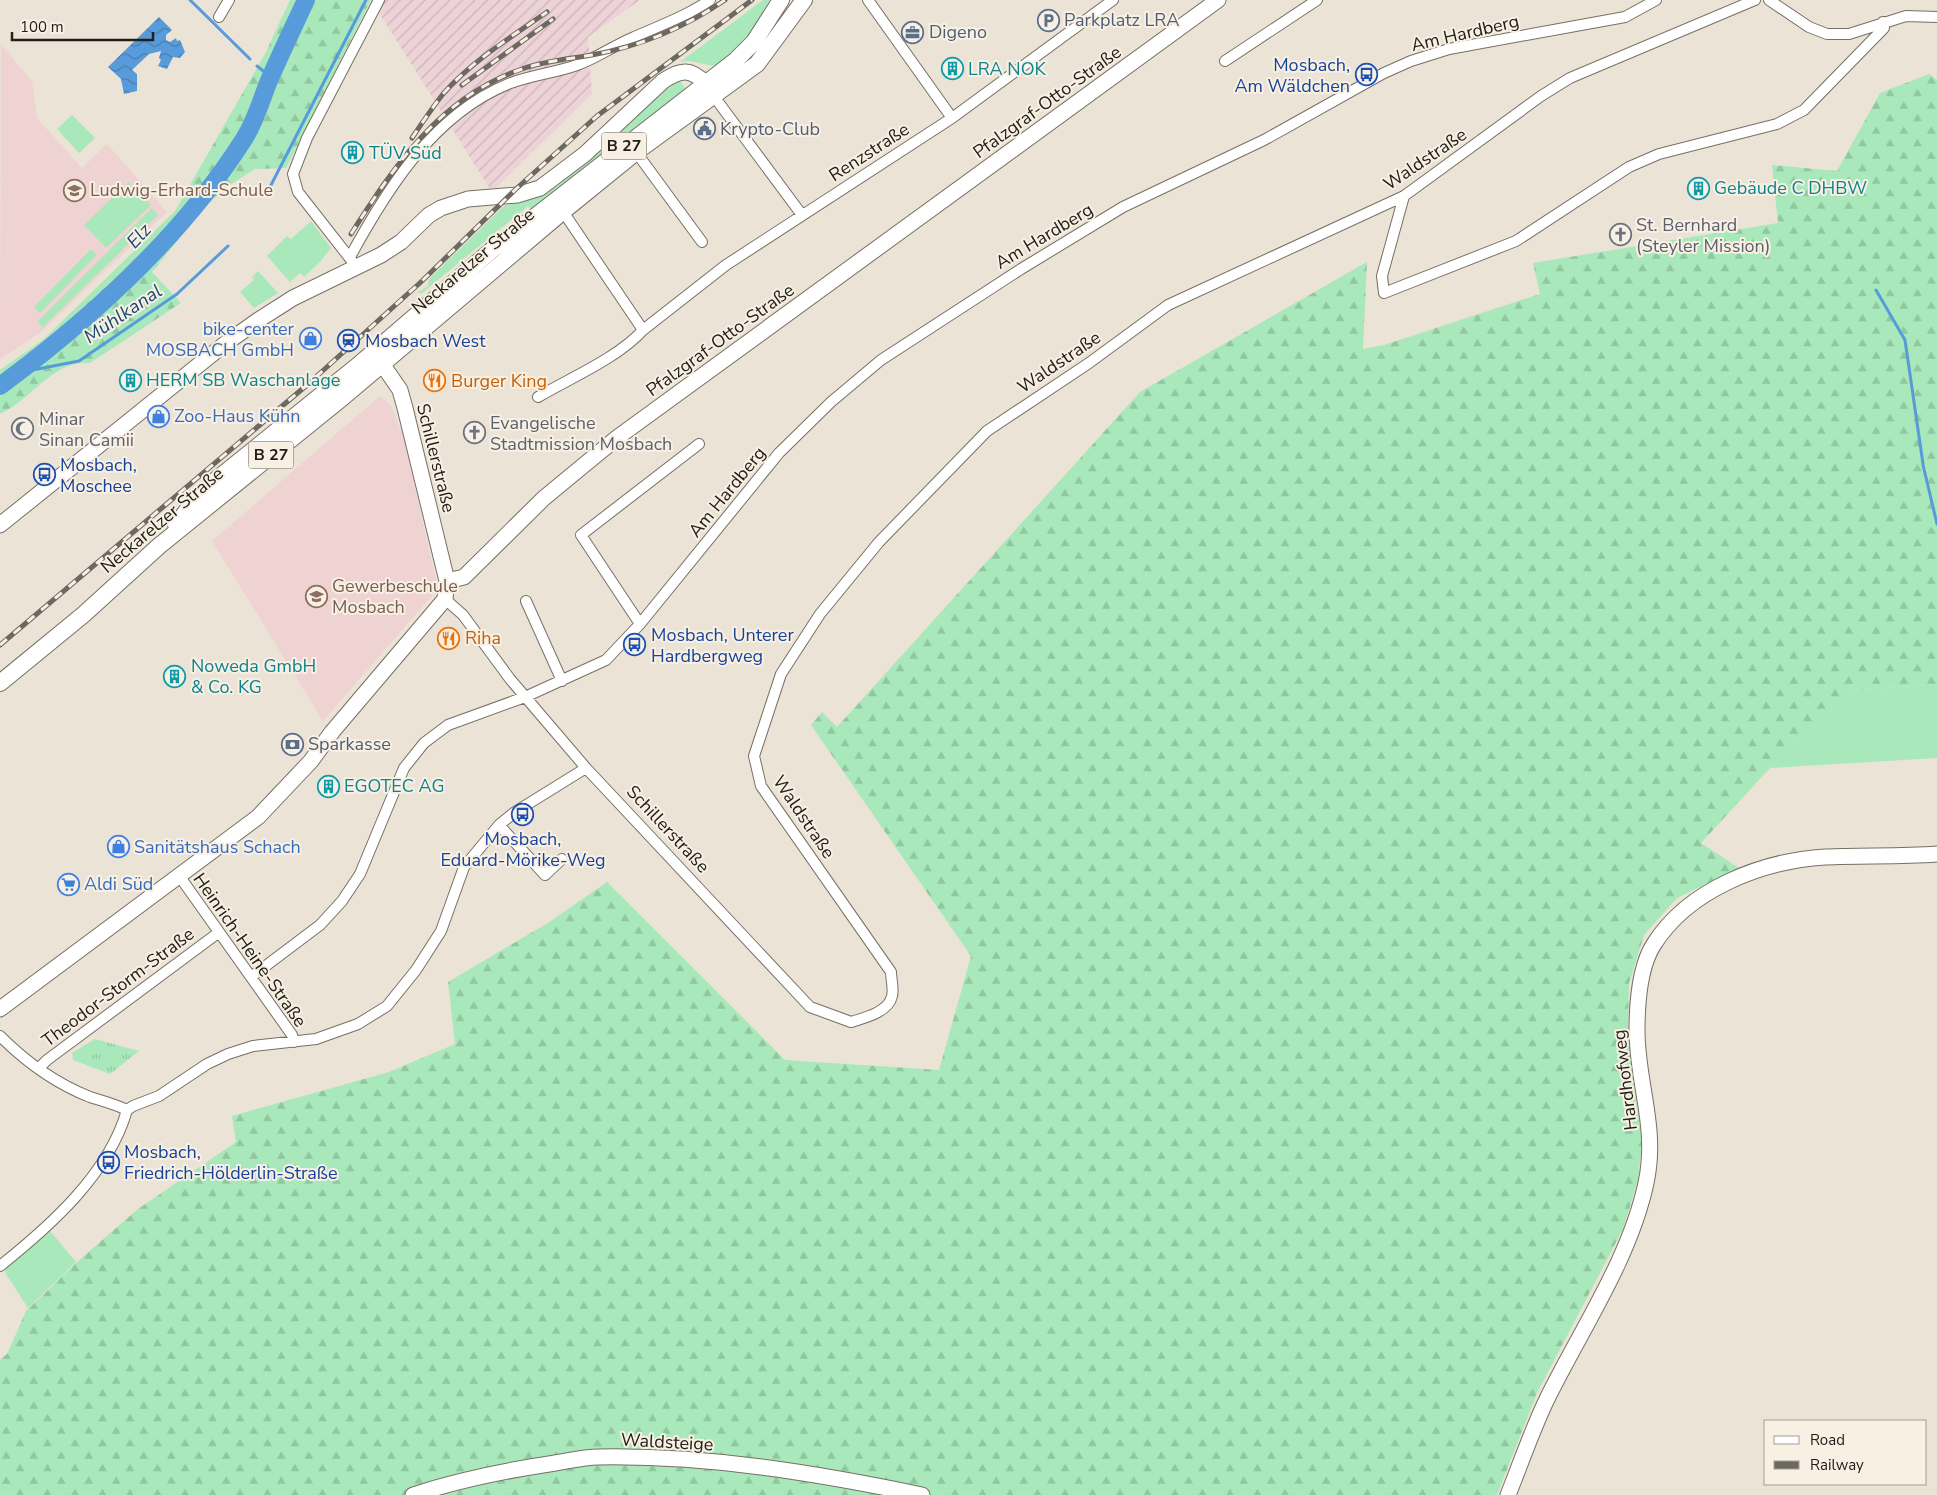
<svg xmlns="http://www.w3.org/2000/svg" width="1937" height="1495" viewBox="0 0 1937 1495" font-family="'Nunito Sans',sans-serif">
	<defs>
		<pattern id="industrial-furrows" width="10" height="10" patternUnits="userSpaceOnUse" patternTransform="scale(1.25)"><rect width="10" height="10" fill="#edd3d7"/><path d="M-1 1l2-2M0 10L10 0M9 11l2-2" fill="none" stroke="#cbb5b8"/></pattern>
		<pattern id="forest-firs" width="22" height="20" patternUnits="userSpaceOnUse" patternTransform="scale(1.25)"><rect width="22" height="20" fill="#a8e8ba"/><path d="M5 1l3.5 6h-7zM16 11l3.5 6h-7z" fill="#90c79f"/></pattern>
		<pattern id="park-tufts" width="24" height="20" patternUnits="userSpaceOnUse" patternTransform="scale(1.25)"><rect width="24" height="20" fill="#a8e8ba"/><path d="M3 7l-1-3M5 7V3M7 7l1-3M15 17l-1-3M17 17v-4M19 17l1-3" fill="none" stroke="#90c79f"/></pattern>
		<pattern id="water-waves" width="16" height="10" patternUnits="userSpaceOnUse" patternTransform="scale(1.25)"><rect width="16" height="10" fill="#579bda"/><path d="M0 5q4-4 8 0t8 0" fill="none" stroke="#487eb0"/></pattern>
	</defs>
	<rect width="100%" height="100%" fill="#ece3d7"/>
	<path fill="url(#industrial-furrows)" d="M371 0H640L588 37 592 94 492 192Z"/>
	<path fill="#eed3d2" d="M1 45 32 81 37 118 82 168 107 144 167 212 40 333 0 359Z
		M380 396 391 405 404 438 436 581V591L323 721 212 541Z"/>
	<path fill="#a8e8ba" d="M763 0H776L755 30 720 65C705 68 694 58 680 62Z
		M680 81 685 88 684 92 532 210 528 206 422 293H417L428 286 429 279 505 205 524 202 556 187 619 134 661 90 675 82Z
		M72 115 95 138 79 153 57 129Z
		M129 182 151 205 106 248 84 225Z
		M152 208 158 215 43 327 37 322Z
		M311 221 331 248 320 262 304 277 300 273 290 282 267 256 287 236 291 239Z
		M91 249 97 255 40 313 34 307Z
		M258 271 278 293 254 308 240 292 254 280 252 277Z
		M1937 684V758L1770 768 1850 691Z
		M50 1231 76 1262 28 1308 6 1274 5 1269Z"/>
	<path fill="url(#forest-firs)" d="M290 0H371L286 168 255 169 228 186 204 208 152 272 181 303 90 363C52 360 32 400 0 414V370L44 339 175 211 265 54Z
		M1929 74 1937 80V684L1850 691 1770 768 1701 843 1739 868 1677 898 1644 935 1629 983 1628 1037 1642 1143 1638 1180 1623 1229 1537 1393 1497 1495H0V1360L7 1354 26 1311 77 1262 138 1209 236 1142 232 1116 389 1072 455 1044 448 982 551 921 607 882 785 1060 939 1070 971 956 811 725 822 712 837 727 1140 392 1367 262 1363 349 1384 345 1540 294 1533 263 1778 223 1772 165 1837 171 1880 93Z"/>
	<path fill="url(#park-tufts)" d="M95 1039 139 1051 110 1074 73 1060 72 1053Z"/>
	<path fill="url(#water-waves)" d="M159 17 172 30 166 35V40L170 42 176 38 177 41 180 40 185 52 180 58 173 57 167 69 158 66 161 60 159 58 161 51 149 54 132 70 137 74V91L124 94 121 79 108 67Z"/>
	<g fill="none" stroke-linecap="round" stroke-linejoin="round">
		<path stroke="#579bda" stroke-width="3" d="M190 0 250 59
			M257 66 271 77
			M270 187 366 0
			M1876 290 1905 340 1923 464
			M17 373 79 361 177 294 228 246
			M1923 465 1937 524"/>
		<path stroke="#579bda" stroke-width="18" d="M0 386C92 318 183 235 244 139 255 122 261 101 268 83 280 55 293 28 306 0"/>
		<defs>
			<path id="street" d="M868 0 952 118
				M1769 0 1809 27 1827 34H1849L1906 16 1937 17
				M219 17 229 0
				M1225 61 1317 0
				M710 91 802 215
				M636 152 702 242
				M1404 196 1382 276 1384 293 1516 241 1629 167 1659 154 1777 124 1804 110 1884 28 1883 22
				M557 211 566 216 643 330 726 265 952 118 1113 0
				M350 257C387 189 433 115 508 84 531 75 555 73 577 65 597 58 613 46 632 38 659 26 685 17 710 0
				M352 261 298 192 293 174 307 138 379 0
				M538 397C570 378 618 358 643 330
				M445 599 463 615 510 679 586 768 810 1007 851 1022C864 1018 889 1012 892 996 894 989 891 979 891 972L761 786 754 756 781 674 820 614 879 542 987 431 1089 363 1168 305 1404 196 1541 96 1570 78 1755 0
				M526 601 562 681
				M640 624 581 535 699 444
				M499 825 545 875 562 859
				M180 877 292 1035 294 1042
				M251 977 320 925 342 901 360 874 404 768 424 743 448 725 525 697 606 660 640 624 779 453 831 402 881 360 1021 269 1123 207 1264 140 1384 73 1411 61 1449 49 1625 17 1656 0
				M0 1036C25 1061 57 1084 90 1097 103 1101 115 1104 127 1110
				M39 1068 47 1060 218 933
				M127 1110 133 1106 159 1096 207 1064 228 1054 253 1046 316 1039 358 1024 387 1006 416 970 441 931 464 867 499 825 515 812 586 768
				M0 1266C50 1226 109 1174 127 1110"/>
			<path id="secondary" d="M0 525 226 343 257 321 293 298 381 255 401 242 429 215 441 208 468 199 517 195 540 188 585 154 663 81C681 69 691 68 706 84
				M447 581 464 577 544 498 618 437 1218 0
				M0 1009 258 817 311 761 332 732 445 599 447 581 405 408 400 390 376 355
				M413 1495C458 1480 503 1471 549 1464 565 1462 582 1457 598 1457 707 1455 816 1473 922 1495
				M1508 1495C1521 1463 1532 1430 1547 1399 1581 1330 1630 1258 1646 1183 1658 1128 1637 1083 1637 1031 1637 1004 1639 967 1654 944 1689 889 1762 861 1825 857 1862 855 1899 857 1937 854"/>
			<path id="primary" d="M176 525 192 504 216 480 356 367 492 250 736 60 754 42 781 0
				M0 683 83 615 159 546 342 398 561 213 636 152 757 64 804 0"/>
		</defs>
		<use href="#street" stroke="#776f64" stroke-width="12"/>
		<use href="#secondary" stroke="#776f64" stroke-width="17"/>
		<use href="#primary" stroke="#776f64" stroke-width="18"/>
		<use href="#street" stroke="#fff" stroke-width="10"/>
		<use href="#secondary" stroke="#fff" stroke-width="15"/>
		<use href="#primary" stroke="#fff" stroke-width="16"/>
		<defs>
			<path id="rail" d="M462 85 553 19
				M412 138C422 123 432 108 443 94 472 61 511 37 547 12
				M351 234C395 165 440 97 522 69 545 61 569 59 592 55 641 46 684 28 725 0
				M0 645 307 385 422 281 516 189 597 116 752 0"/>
		</defs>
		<use href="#rail" stroke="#6d6860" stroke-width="5"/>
		<use href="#rail" stroke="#f9f0e4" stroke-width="3" stroke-dasharray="9" stroke-linecap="butt"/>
	</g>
	<defs>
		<symbol id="parking-ring" viewBox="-11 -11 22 22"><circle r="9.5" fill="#f9f0e4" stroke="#5c6f8a" stroke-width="1.5"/><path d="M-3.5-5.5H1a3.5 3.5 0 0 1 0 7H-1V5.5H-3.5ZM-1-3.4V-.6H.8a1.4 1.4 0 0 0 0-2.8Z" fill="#5c6f8a"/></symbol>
		<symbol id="office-ring" viewBox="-11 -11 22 22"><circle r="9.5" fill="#f9f0e4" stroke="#5c6f8a" stroke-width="1.5"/><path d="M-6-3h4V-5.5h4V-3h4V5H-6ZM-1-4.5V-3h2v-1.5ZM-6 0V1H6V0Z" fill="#5c6f8a"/></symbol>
		<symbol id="building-ring" viewBox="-11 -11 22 22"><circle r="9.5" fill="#f9f0e4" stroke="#0f9aa8" stroke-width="1.5"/><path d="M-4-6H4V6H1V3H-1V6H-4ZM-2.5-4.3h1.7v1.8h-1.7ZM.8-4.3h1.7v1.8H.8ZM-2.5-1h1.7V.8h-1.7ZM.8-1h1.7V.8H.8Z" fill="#0f9aa8"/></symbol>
		<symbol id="bus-ring" viewBox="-11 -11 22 22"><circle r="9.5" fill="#f9f0e4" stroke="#1a4fb4" stroke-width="1.5"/><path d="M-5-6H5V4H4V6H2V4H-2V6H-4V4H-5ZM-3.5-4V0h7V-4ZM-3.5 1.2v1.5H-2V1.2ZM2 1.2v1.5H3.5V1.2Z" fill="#1a4fb4"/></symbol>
		<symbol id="civic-ring" viewBox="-11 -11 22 22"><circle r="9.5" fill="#f9f0e4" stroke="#5c6f8a" stroke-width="1.5"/><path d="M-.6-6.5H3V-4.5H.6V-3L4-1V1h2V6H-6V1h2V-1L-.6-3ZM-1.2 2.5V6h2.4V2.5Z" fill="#5c6f8a"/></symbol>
		<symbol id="school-ring" viewBox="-11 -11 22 22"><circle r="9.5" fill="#f9f0e4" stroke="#8d6e63" stroke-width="1.5"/><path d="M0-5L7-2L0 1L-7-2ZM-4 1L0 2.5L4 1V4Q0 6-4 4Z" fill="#8d6e63"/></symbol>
		<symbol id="church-ring" viewBox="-11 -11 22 22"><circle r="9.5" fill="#f9f0e4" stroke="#6b7280" stroke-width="1.5"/><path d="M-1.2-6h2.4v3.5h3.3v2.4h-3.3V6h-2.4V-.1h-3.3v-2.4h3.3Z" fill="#6b7280"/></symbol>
		<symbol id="shop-ring" viewBox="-11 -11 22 22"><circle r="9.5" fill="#f9f0e4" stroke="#3f7fe0" stroke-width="1.5"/><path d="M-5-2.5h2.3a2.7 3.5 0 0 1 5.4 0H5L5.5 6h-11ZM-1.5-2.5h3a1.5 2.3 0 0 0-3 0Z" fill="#3f7fe0"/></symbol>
		<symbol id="station-ring" viewBox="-11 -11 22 22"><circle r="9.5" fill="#f9f0e4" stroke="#1a4fb4" stroke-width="1.5"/><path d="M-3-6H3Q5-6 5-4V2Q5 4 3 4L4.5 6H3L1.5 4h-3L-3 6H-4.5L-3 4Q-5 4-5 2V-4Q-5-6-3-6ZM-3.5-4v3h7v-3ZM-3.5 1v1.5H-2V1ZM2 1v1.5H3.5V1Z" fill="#1a4fb4"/></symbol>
		<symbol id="restaurant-ring" viewBox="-11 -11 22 22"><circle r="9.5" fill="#f9f0e4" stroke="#e8710a" stroke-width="1.5"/><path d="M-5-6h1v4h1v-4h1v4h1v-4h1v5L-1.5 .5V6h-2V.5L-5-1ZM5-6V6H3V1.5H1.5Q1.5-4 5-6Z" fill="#e8710a"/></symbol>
		<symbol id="mosque-ring" viewBox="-11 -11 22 22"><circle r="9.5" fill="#f9f0e4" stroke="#6b7280" stroke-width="1.5"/><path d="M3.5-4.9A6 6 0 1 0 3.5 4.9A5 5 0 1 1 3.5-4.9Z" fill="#6b7280"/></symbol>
		<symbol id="bank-ring" viewBox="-11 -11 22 22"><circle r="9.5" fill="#f9f0e4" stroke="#5c6f8a" stroke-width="1.5"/><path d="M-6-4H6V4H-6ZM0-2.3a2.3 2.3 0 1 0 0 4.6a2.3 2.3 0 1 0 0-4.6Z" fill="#5c6f8a"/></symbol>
		<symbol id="supermarket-ring" viewBox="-11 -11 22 22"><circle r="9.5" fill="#f9f0e4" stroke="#3f7fe0" stroke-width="1.5"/><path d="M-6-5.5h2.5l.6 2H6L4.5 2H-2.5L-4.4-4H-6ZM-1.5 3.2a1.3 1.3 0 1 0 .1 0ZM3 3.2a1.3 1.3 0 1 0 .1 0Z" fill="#3f7fe0"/></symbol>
	</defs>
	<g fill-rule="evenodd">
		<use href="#parking-ring" x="1036" y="8" width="25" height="25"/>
		<use href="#office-ring" x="900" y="20" width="25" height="25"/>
		<use href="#building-ring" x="940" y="56" width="25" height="25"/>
		<use href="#bus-ring" x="1354" y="62" width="25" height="25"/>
		<use href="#civic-ring" x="692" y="116" width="25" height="25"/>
		<use href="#building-ring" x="340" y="140" width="25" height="25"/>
		<use href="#building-ring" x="1686" y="176" width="25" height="25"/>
		<use href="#school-ring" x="62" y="178" width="25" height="25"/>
		<use href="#church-ring" x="1608" y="222" width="25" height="25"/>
		<use href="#shop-ring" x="298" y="326" width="25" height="25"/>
		<use href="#station-ring" x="336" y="328" width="25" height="25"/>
		<use href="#building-ring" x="118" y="368" width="25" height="25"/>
		<use href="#restaurant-ring" x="422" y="368" width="25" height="25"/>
		<use href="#shop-ring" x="146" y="404" width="25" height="25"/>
		<use href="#mosque-ring" x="10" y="416" width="25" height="25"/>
		<use href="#church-ring" x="462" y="420" width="25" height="25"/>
		<use href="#bus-ring" x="32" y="462" width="25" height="25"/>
		<use href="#school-ring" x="304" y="584" width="25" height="25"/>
		<use href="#restaurant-ring" x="436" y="626" width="25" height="25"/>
		<use href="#bus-ring" x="622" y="632" width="25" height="25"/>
		<use href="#building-ring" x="162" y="664" width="25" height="25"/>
		<use href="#bank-ring" x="280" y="732" width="25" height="25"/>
		<use href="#building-ring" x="316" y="774" width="25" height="25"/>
		<use href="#bus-ring" x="510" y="802" width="25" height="25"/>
		<use href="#shop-ring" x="106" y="834" width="25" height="25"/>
		<use href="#supermarket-ring" x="56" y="872" width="25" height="25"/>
		<use href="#bus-ring" x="96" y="1150" width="25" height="25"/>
	</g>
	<g text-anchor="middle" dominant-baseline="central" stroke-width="4" stroke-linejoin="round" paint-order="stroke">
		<g fill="#f9f0e4" stroke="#635e57" stroke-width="1">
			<rect x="601.5" y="132.5" width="45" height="27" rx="4"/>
			<rect x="248.5" y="441.5" width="45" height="27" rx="4"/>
		</g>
		<g font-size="16" font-weight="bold" fill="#23201b">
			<text x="624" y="146">B 27</text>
			<text x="271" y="455">B 27</text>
		</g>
		<g font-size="18" fill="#4e5e75" stroke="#f9f0e4" text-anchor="start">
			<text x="1064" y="20">Parkplatz LRA</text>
			<text x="929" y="32">Digeno</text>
			<text x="720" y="129">Krypto-Club</text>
			<text x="308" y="744">Sparkasse</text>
		</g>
		<g font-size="18" fill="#23201b" stroke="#f9f0e4">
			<text transform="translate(1465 33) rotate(-13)">Am Hardberg</text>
			<text transform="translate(1047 102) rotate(-36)">Pfalzgraf-Otto-Straße</text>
			<text transform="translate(869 152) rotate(-33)">Renzstraße</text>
			<text transform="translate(1425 159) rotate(-34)">Waldstraße</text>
			<text transform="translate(1044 236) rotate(-31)">Am Hardberg</text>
			<text transform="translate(473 261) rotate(-40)">Neckarelzer Straße</text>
			<text transform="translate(720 340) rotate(-36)">Pfalzgraf-Otto-Straße</text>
			<text transform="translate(1059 362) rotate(-34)">Waldstraße</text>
			<text transform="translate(436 458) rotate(76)">Schillerstraße</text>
			<text transform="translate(727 492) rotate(-51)">Am Hardberg</text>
			<text transform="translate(162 520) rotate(-40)">Neckarelzer Straße</text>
			<text transform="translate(804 817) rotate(56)">Waldstraße</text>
			<text transform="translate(668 829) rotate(47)">Schillerstraße</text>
			<text transform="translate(250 950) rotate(55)">Heinrich-Heine-Straße</text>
			<text transform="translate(118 987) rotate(-37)">Theodor-Storm-Straße</text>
			<text transform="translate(1625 1080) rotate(-97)">Hardhofweg</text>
			<text transform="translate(667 1442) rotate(3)">Waldsteige</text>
		</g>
		<g font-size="18" fill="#164399" stroke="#f9f0e4" text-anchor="start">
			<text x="1350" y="65" text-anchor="end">Mosbach,<tspan x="1350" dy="21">Am Wäldchen</tspan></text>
			<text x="365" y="341">Mosbach West</text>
			<text x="60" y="465">Mosbach,<tspan x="60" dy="21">Moschee</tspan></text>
			<text x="651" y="635">Mosbach, Unterer<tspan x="651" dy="21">Hardbergweg</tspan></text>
			<text x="523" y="839" text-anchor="middle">Mosbach,<tspan x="523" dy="21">Eduard-Mörike-Weg</tspan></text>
			<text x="124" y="1152">Mosbach,<tspan x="124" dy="21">Friedrich-Hölderlin-Straße</tspan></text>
		</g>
		<g font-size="18" fill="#0d838f" stroke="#f9f0e4" text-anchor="start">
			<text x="968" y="69">LRA NOK</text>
			<text x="369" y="153">TÜV Süd</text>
			<text x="1714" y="188">Gebäude C DHBW</text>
			<text x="146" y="380">HERM SB Waschanlage</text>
			<text x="191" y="666">Noweda GmbH<tspan x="191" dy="21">&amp; Co. KG</tspan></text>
			<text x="344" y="786">EGOTEC AG</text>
		</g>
		<g font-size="18" fill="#785e54" stroke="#f9f0e4" text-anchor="start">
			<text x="90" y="190">Ludwig-Erhard-Schule</text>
			<text x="332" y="586">Gewerbeschule<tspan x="332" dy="21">Mosbach</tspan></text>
		</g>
		<g font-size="18" fill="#5b616d" stroke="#f9f0e4" text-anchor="start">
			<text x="1636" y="225">St. Bernhard<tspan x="1636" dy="21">(Steyler Mission)</tspan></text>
			<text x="39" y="419">Minar<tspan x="39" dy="21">Sinan Camii</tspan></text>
			<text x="490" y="423">Evangelische<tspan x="490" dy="21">Stadtmission Mosbach</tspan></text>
		</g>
		<g font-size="18" fill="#366cbe" stroke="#f9f0e4" text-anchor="start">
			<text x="294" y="329" text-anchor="end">bike-center<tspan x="294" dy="21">MOSBACH GmbH</tspan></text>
			<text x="174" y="416">Zoo-Haus Kühn</text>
			<text x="134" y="847">Sanitätshaus Schach</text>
			<text x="84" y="884">Aldi Süd</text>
		</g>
		<g font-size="18" fill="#c56008" stroke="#f9f0e4" text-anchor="start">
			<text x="451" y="381">Burger King</text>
			<text x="465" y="638">Riha</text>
		</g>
		<g font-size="19" font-style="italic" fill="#184973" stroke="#f9f0e4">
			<text transform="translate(139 236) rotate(-47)">Elz</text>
			<text transform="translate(123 314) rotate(-34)">Mühlkanal</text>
		</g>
	</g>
	<rect x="1764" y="1420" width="162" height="65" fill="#f9f0e4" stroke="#a39d94"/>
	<rect x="1774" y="1436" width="25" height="8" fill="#ffffff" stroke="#a39d94"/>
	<text x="1810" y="1445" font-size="15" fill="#23201b">Road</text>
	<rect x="1774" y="1461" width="25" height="8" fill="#6d6860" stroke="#a39d94"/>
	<text x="1810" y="1470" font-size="15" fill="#23201b">Railway</text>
	<path d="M12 32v8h141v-8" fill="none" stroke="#23201b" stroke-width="2.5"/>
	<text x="20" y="32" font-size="15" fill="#23201b" stroke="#f9f0e4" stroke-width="4" paint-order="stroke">100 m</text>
</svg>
